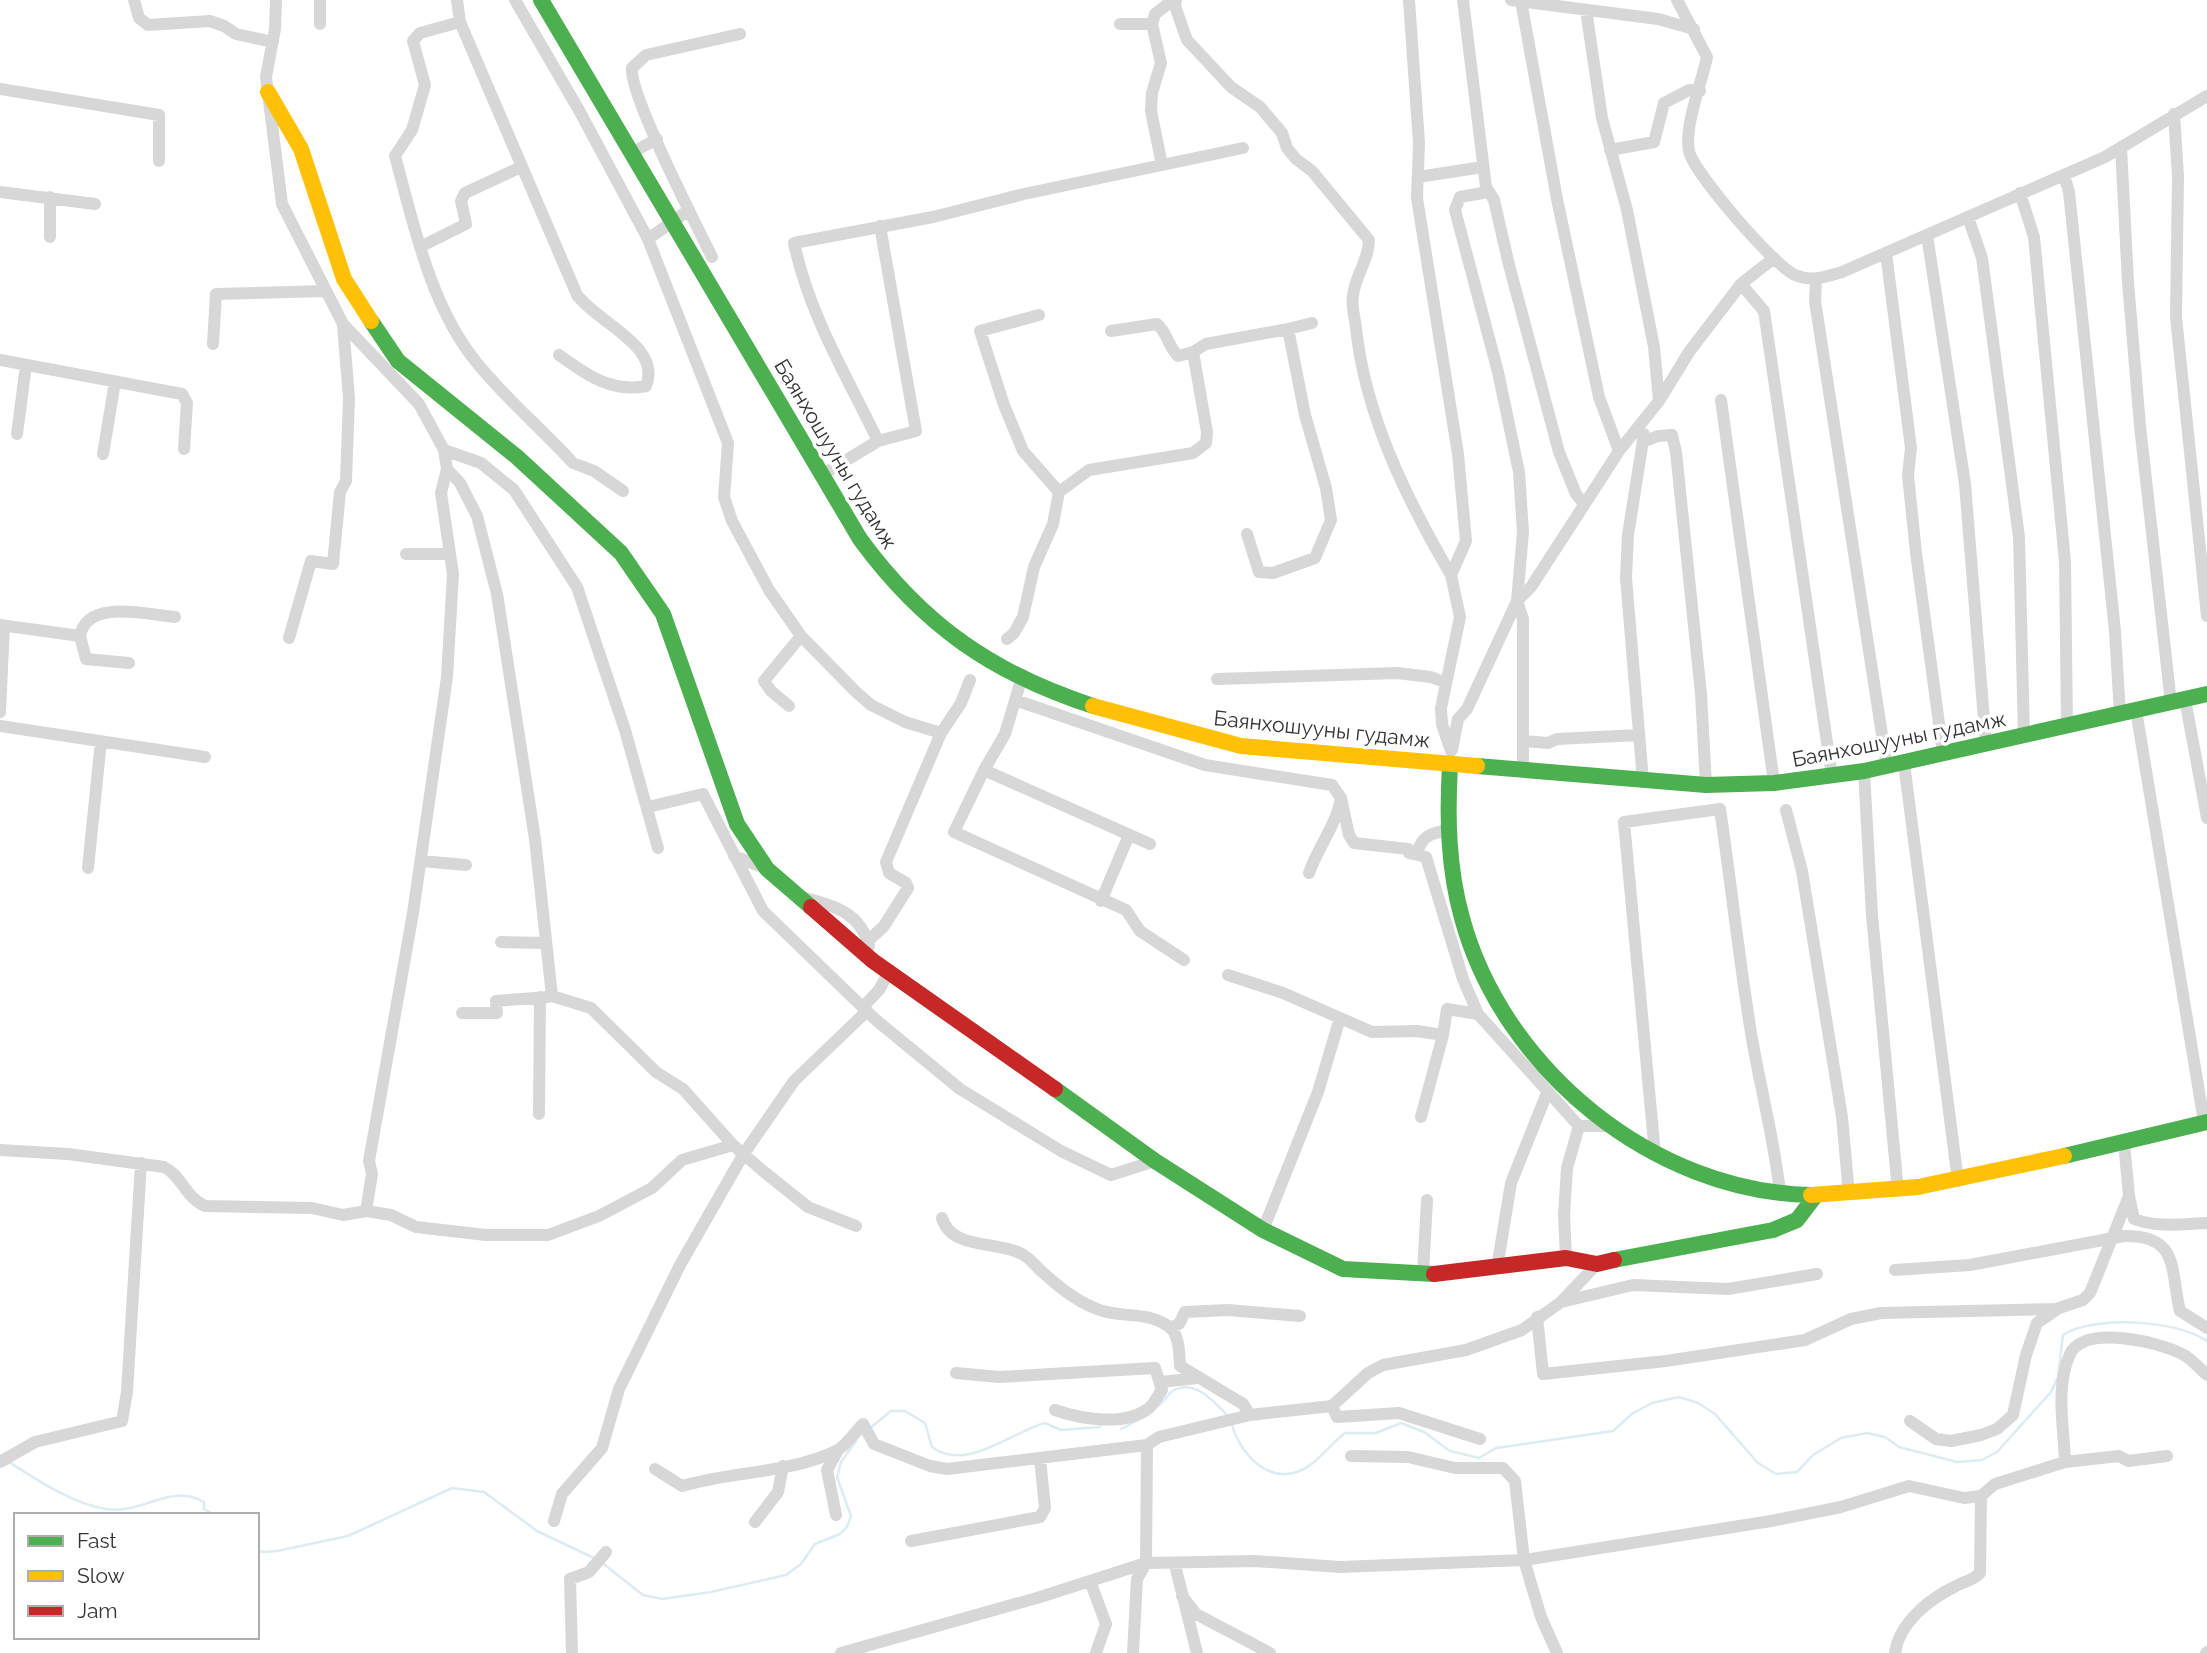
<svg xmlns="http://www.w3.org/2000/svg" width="2207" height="1653" viewBox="0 0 2207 1653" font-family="Raleway,sans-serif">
	<rect width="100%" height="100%" fill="#fff"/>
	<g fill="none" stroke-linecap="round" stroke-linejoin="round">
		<path stroke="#ddebf3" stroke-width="2.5" d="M1158 1406C1164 1402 1168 1393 1174 1390 1196 1379 1215 1403 1228 1416
			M1232 1425C1243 1461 1277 1491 1313 1463 1324 1454 1333 1442 1345 1433H1376L1401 1423 1424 1432 1450 1451 1479 1458 1496 1448 1613 1431 1633 1413 1652 1403 1679 1397 1698 1403 1715 1414 1758 1463 1776 1474 1797 1472 1813 1455 1841 1438 1867 1433 1885 1437 1899 1447 1957 1462 1982 1460 1997 1452 2051 1392 2058 1377 2063 1335C2094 1315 2177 1320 2207 1341
			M869 1429 891 1411H905L925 1423 932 1447C966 1473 1013 1431 1045 1423L1061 1430 1100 1427
			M1121 1429 1142 1418
			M9 1462C37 1480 73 1504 106 1509 143 1515 170 1482 204 1502V1509L215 1515
			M257 1549 262 1552 277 1551 348 1536 452 1488 484 1492 537 1531 596 1559
			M601 1562 643 1595 662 1599 711 1592 786 1575 801 1564 815 1544 840 1534 847 1527 851 1516 837 1477 841 1462 856 1441"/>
		<path stroke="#d7d7d7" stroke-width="12" d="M134 0 139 18 148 25 210 21 224 26 236 34 273 42
			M276 0 275 29 266 77 282 204 343 324 419 404 444 450 481 463 514 490 577 587 625 730 658 848
			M457 0 460 22 577 295C599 324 662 346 646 386 610 393 586 374 559 355
			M515 0 580 112 648 239
			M1176 0 1175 6 1187 40 1231 87 1260 107 1282 133 1287 148 1296 159 1312 171 1369 240C1368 263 1355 275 1353 296 1351 305 1355 318 1356 328 1365 415 1407 500 1451 575
			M1409 0 1419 143 1417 198 1458 454 1466 541 1451 575 1460 617 1441 708 1442 724 1451 751
			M1463 0 1486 187 1494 200 1509 265 1559 452 1576 494 1584 504
			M1511 0 1658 19 1694 29
			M1677 0 1707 57C1702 82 1684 126 1689 151 1693 172 1775 267 1795 275 1812 282 1825 277 1842 272L2105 157 2207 96
			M1521 1 1557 199 1599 397 1619 451
			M1586 10 1602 118 1627 210 1654 347 1659 401
			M460 22 420 33 413 41 425 85 412 130 395 156C414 225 430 306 477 363 506 399 542 429 573 463L594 471 623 491
			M320 24V0
			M1120 24H1152L1161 63 1152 93 1151 111 1162 165
			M1152 24 1155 14 1173 0
			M0 89 159 115V161
			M2174 114 2178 176 2176 317 2207 616
			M2121 147 2128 282 2140 426 2171 703
			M1610 150 1654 142 1664 103 1689 90 1700 91
			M633 152 657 139
			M2064 175 2069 192 2115 631 2120 714
			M1418 177 1483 167
			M0 192 95 204
			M1488 192 1460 197 1455 210 1498 372 1519 472 1523 532 1517 601 1523 619V771
			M2020 193 2034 237 2065 562 2067 726
			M50 197V237
			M689 210 648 239 728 443 724 497 732 521 769 590 801 636 856 692 871 705 905 722 941 733
			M1968 217 1982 258 2019 537 2024 736
			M1927 235 1965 484 1986 744
			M420 247 466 224 461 201 465 193 521 167
			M1886 253 1911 448 1908 475 1916 553 1943 753
			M712 257C697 226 629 95 632 68L646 55 740 34
			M1816 280 1815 301 1887 767
			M1741 284 1764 311 1832 777
			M1039 315 980 331 1004 405 1023 451 1059 492
			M1288 329 1312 323
			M1111 331 1157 324C1167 332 1168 346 1178 356L1193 352
			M213 344 216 294 325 291
			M0 360 182 394 187 403 184 449
			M1721 400 1774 783
			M17 434 26 365
			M878 441C846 374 810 317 794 243L933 217 1024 194 1243 148
			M1645 441 1658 436 1672 435 1676 452 1701 694 1706 785
			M444 450 447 469 460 483 477 516 497 594 535 839 552 996 591 1008 656 1072 683 1089 733 1145 763 1171 808 1207 856 1226
			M103 454 115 382
			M822 475 878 441 916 431 880 226
			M406 554H450
			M0 625 80 636C87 598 148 615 175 617
			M80 636 86 659 129 663
			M289 638 311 561 333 564 340 492 346 481 349 398 343 325
			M1007 639 1014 633 1023 617 1034 567 1053 524 1059 492 1089 470 1193 453 1206 443 1207 432 1193 352 1206 344 1288 329 1305 415 1326 488 1331 520 1315 558 1273 573 1259 572 1247 534
			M1022 677 1005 734 984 770 1150 844
			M1217 679 1397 673 1431 677 1444 682
			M2185 699 2207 818
			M1015 700 1205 765 1332 785 1341 798C1336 826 1318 847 1309 873
			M789 706 771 691 764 681 801 636
			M2136 710 2204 1122
			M0 712 4 626
			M0 726 205 757
			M1523 741 1548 743 1557 739 1639 735
			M1452 750 1458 719 1467 709 1517 601 1531 587 1619 451 1659 401 1689 352 1741 284 1774 258
			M1904 763 1958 1181
			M984 770 954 832 1126 910 1140 931 1184 960
			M1864 771 1872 915 1898 1191
			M1643 781 1626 578 1628 535 1644 434
			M1341 798 1349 835 1354 843 1408 849 1409 853 1426 857 1463 979 1478 1014 1579 1126 1567 1168 1564 1215 1566 1258
			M648 807 703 794 763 911 876 1020 960 1089 1061 1151 1111 1175 1155 1161
			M1786 810 1802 871 1842 1117 1849 1194
			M1417 853C1422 835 1432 833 1449 830
			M734 856 767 869
			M421 861 466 865
			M88 868 101 741
			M802 897C833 906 860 911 869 946
			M1101 901 1129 835
			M868 941 884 926 908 888 906 883 889 873 886 862 941 733 961 703 970 680
			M501 942 546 943
			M1228 975 1283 993 1372 1032 1417 1031 1443 1035 1447 1009 1478 1014
			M863 1007 879 990 890 970
			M462 1013H497L496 1001 548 997
			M539 1114 540 997
			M1421 1117 1443 1035
			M1579 1126H1606
			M0 1150 68 1154 164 1167C182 1176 185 1197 205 1206L312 1208 343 1215 366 1211 372 1174 369 1161 413 913 447 677 453 574 441 493 447 469
			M1655 1154 1624 822 1720 809C1731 883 1739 959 1751 1033 1760 1087 1774 1138 1780 1192
			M2129 1196 2134 1219C2158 1228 2182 1224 2207 1223
			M366 1211 391 1215 416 1227 486 1235H548L599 1216 652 1188 682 1160 733 1145
			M942 1218C951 1249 994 1241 1020 1253 1028 1256 1034 1264 1040 1270 1058 1286 1074 1300 1097 1309 1121 1319 1144 1310 1168 1326 1180 1333 1179 1354 1180 1366L1243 1404 1250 1415
			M1263 1230 1318 1092 1340 1018
			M1497 1268 1511 1183 1547 1093
			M1895 1270 1970 1265 2124 1236C2180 1235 2170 1270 2180 1311L2207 1328
			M1423 1274 1427 1200
			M1561 1302 1633 1285 1728 1289 1817 1274
			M1537 1317 1543 1374 1666 1361 1805 1340 1851 1319 1881 1313 2056 1309 2083 1300 2090 1293 2129 1196 2124 1143
			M1171 1327 1179 1324 1185 1312 1228 1310 1300 1316
			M956 1373 999 1377 1155 1368 1162 1390C1158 1395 1154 1404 1149 1408 1125 1427 1081 1419 1055 1410
			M1161 1382 1197 1378
			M1332 1406 1337 1417 1399 1413 1480 1439
			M1910 1421 1936 1439 1951 1441 1981 1435 1997 1429 2013 1415 2026 1355 2037 1323 2056 1310
			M1351 1456 1408 1457 1455 1468H1503L1515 1481 1524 1560 1541 1617 1557 1653
			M0 1462 35 1442 122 1421 127 1392 141 1163
			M2065 1462 2119 1456 2128 1461 2167 1456
			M655 1469 682 1486C732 1471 788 1474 836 1451 846 1446 855 1432 863 1424L874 1444 930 1466 947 1469 1147 1445
			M836 1515 827 1470 838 1450
			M554 1521 562 1494 602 1448 619 1389 680 1265 743 1155 794 1081 867 1011
			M755 1522 778 1492 783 1466
			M911 1541 1040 1517 1045 1508 1040 1459
			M1175 1565 1197 1653
			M1090 1581 1106 1624 1096 1653
			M1182 1596 1196 1614 1270 1653
			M572 1653 570 1579 589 1572 606 1552
			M841 1653 1037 1598 1146 1563 1255 1561 1340 1567 1524 1560 1771 1521 1841 1507 1909 1486 1964 1498 1981 1496 1995 1484 2065 1462C2064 1428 2055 1387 2070 1354 2085 1324 2159 1342 2182 1354 2191 1358 2199 1368 2207 1375
			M1133 1653 1137 1579 1146 1563 1147 1445 1159 1437 1250 1415 1332 1406 1368 1373 1383 1365 1466 1350 1522 1330 1561 1302 1597 1264
			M1895 1653C1899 1623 1929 1599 1956 1586 1964 1581 1973 1581 1980 1573L1981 1496
			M2206 1653 2207 1652"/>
		<path stroke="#4caf50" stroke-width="16" d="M541 0 860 539C923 625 992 673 1093 706
			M371 321 398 361 517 457 621 553 663 614 737 824 767 869 811 907
			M1450 765C1447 817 1448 868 1462 918 1503 1069 1653 1192 1811 1195
			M1477 766 1706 785 1774 783 1864 771 2207 694
			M1055 1089 1155 1161 1263 1230 1343 1269 1434 1274
			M2064 1156 2207 1122
			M1614 1260 1773 1230 1797 1220 1816 1195"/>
		<path stroke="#ffc107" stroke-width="16" d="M268 92 301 149 344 279 371 321
			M1093 706 1241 746 1477 766
			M1811 1195 1918 1187 2064 1156"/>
		<path stroke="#c62828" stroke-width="16" d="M811 907 873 961 1055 1089
			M1434 1274 1566 1258 1597 1264 1614 1260"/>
	</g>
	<g text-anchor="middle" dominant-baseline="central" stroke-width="7" stroke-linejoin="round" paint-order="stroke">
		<g font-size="21" fill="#333" stroke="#fff">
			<text transform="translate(836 454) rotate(59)">Баянхошууны гудамж</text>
			<text transform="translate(1322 729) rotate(6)">Баянхошууны гудамж</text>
			<text transform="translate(1899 739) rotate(-11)">Баянхошууны гудамж</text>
		</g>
	</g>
	<rect x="14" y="1513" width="245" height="126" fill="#ffffff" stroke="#adadad" stroke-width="2"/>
	<rect x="28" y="1536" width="35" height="10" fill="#4caf50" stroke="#adadad" stroke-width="2"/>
	<text x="77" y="1548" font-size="21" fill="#333333">Fast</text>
	<rect x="28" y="1571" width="35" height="10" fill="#ffc107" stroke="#adadad" stroke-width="2"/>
	<text x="77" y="1583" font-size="21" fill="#333333">Slow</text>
	<rect x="28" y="1606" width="35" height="10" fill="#c62828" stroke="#adadad" stroke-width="2"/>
	<text x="77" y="1618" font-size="21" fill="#333333">Jam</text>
</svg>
